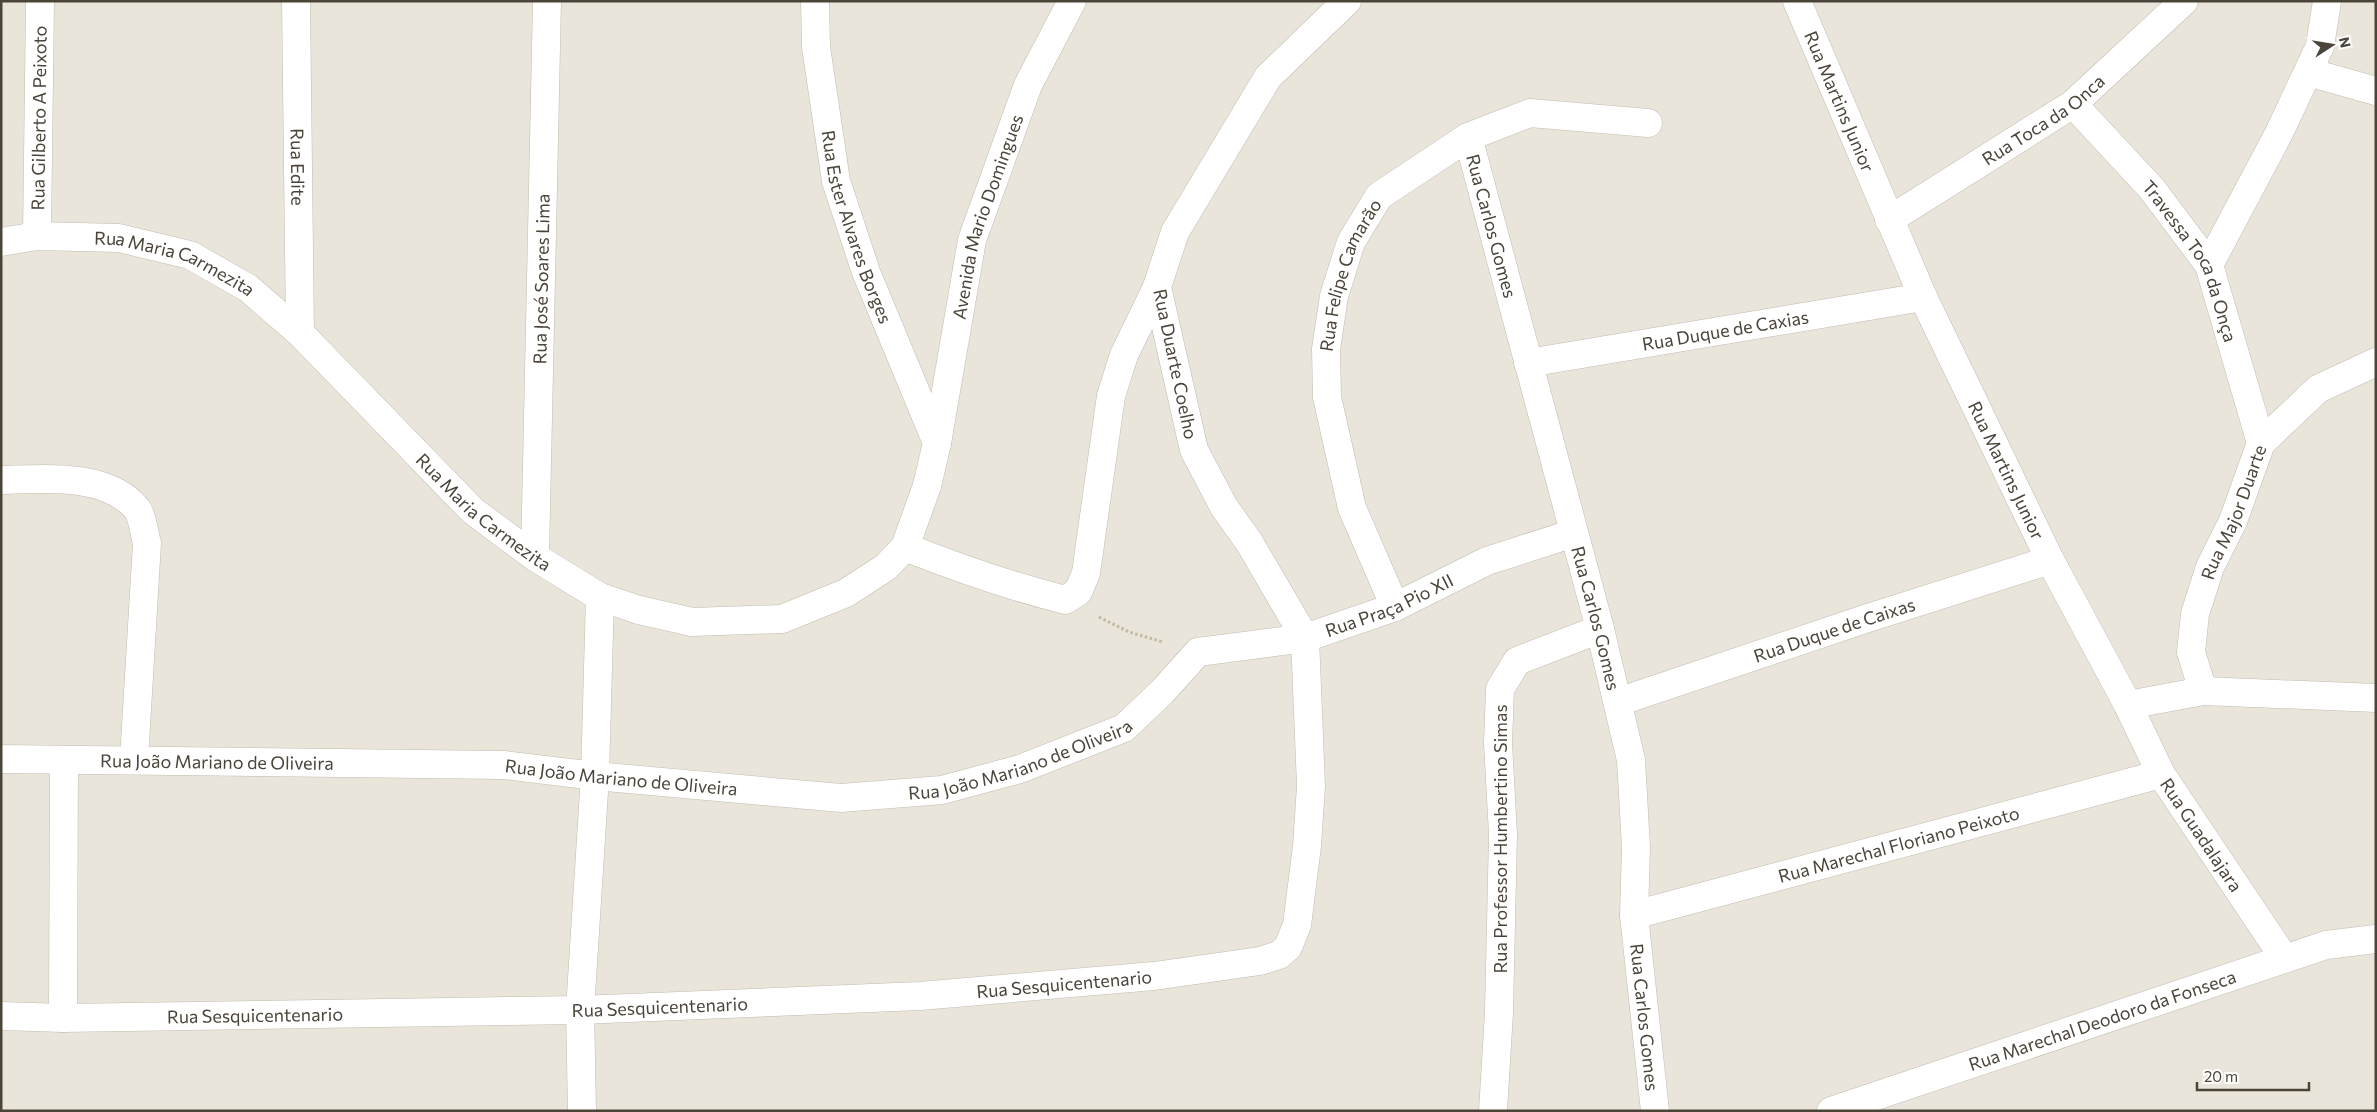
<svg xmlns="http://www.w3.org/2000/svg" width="2377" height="1112" viewBox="0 0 2377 1112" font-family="Commissioner,sans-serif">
	<rect width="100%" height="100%" fill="#f6f3ec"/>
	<path fill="#eae5da" d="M1 1H2376V1111H1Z"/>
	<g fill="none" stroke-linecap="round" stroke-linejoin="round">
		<defs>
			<g id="minor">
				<path id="s1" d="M296 1 300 333"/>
				<path id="s2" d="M815 1 816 47 836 181 866 272 937 443"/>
				<path id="s3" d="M1797 1 1923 297 2050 560 2128 705 2161 774 2284 958"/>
				<path d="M2308 72 2376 91"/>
				<path id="s4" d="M2073 104 2152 189 2209 265 2261 443"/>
				<path id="s5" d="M1468 137 1600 629 1631 760 1636 847 1634 915 1655 1111"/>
				<path id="s6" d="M1889 220 2073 104 2184 1"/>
				<path id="s7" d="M37 236 40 1"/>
				<path id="s8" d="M1 242 37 236 119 238 190 255 248 288 300 333 473 511 535 557 600 597 639 610 692 622 782 619 846 593 886 567 905 547 927 486 937 443 972 240 1028 85 1072 1"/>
				<path d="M2209 265 2279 133 2320 46 2327 1"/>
				<path id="s9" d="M1528 363 1923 297"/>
				<path d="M1 480C43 479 107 472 137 509 143 517 144 534 147 543L134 759"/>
				<path d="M905 547C958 568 1010 586 1065 600L1078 592 1086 573 1111 396 1124 355 1157 287"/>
				<path id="s10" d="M535 557 547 1"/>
				<path id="s11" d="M1395 607 1352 508 1327 397 1326 349 1334 296 1351 242 1379 196 1468 137 1530 113 1648 123"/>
				<path id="s12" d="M2203 691 2191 652 2195 614 2210 567 2233 521 2261 443 2318 389 2376 362"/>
				<path id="s13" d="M1618 702 1865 619 2050 560"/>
				<path d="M2128 705 2203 691 2376 698"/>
				<path id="s14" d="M1 759 504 765 595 776 841 798 942 790 1020 769 1124 728 1162 692 1198 652 1305 638 1395 607 1487 561 1574 533"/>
				<path id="s15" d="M1634 915 2161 774"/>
				<path id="s16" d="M1 1016 63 1018 580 1010 920 996 1154 976 1260 961 1279 955 1288 947 1297 925 1307 846 1311 786 1305 638 1249 542 1224 507 1194 450 1157 287 1175 232 1268 77 1347 1"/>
				<path d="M63 1018 64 760"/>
				<path d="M582 1111 580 1010 595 776 600 597"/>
				<path d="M1493 1111 1499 1012 1503 834 1498 743 1500 689 1517 661 1600 629"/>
				<path id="s17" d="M1831 1111 2326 945 2376 939"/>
			</g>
		</defs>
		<use href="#minor" stroke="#c2bbae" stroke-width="29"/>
		<path stroke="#c4b79f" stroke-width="3" stroke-dasharray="2.5 2.5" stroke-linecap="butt" d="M1099 617 1129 632 1163 642"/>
		<use href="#minor" stroke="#fff" stroke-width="28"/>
	</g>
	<g text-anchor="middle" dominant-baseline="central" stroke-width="4.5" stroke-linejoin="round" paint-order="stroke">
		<g font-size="18" fill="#4b4439" stroke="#fff">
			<text stroke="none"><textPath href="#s3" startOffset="109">Rua Martins Junior</textPath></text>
			<text stroke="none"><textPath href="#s7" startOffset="118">Rua Gilberto A Peixoto</textPath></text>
			<text stroke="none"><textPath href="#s6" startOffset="184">Rua Toca da Onca</textPath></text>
			<text stroke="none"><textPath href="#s1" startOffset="166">Rua Edite</textPath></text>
			<text stroke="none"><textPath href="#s8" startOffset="1400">Avenida Mario Domingues</textPath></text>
			<text stroke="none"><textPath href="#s2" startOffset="231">Rua Ester Alvares Borges</textPath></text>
			<text stroke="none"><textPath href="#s5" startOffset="92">Rua Carlos Gomes</textPath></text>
			<text stroke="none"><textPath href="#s4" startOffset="199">Travessa Toca da Onça</textPath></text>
			<text stroke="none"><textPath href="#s8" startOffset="179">Rua Maria Carmezita</textPath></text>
			<text stroke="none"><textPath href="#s11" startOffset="348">Rua Felipe Camarão</textPath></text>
			<text stroke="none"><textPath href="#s10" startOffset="278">Rua José Soares Lima</textPath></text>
			<text stroke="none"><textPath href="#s9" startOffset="200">Rua Duque de Caxias</textPath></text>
			<text transform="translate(1176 364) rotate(78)">Rua Duarte Coelho</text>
			<text stroke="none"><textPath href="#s3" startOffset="514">Rua Martins Junior</textPath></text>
			<text stroke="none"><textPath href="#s8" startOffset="584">Rua Maria Carmezita</textPath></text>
			<text stroke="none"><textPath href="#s12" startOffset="188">Rua Major Duarte</textPath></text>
			<text stroke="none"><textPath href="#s14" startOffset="1440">Rua Praça Pio XII</textPath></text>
			<text stroke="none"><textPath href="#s5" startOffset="498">Rua Carlos Gomes</textPath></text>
			<text stroke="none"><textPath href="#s13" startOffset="228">Rua Duque de Caixas</textPath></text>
			<text stroke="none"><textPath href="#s14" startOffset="1026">Rua João Mariano de Oliveira</textPath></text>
			<text stroke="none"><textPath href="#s14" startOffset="216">Rua João Mariano de Oliveira</textPath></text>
			<text stroke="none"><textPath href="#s14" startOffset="621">Rua João Mariano de Oliveira</textPath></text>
			<text stroke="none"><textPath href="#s3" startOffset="928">Rua Guadalajara</textPath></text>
			<text transform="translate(1500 839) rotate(-90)">Rua Professor Humbertino Simas</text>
			<text stroke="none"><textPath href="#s15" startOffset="274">Rua Marechal Floriano Peixoto</textPath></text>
			<text stroke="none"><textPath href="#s16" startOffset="1064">Rua Sesquicentenario</textPath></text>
			<text stroke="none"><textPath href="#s16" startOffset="659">Rua Sesquicentenario</textPath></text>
			<text stroke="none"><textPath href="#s16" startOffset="254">Rua Sesquicentenario</textPath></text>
			<text stroke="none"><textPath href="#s5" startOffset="902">Rua Carlos Gomes</textPath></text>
			<text stroke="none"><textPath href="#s17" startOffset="286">Rua Marechal Deodoro da Fonseca</textPath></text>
		</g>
	</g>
	<rect width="2377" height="1112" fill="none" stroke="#4b4439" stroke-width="5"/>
	<g transform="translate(2332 45) rotate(78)" stroke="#ffffff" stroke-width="4" paint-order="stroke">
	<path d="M0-4L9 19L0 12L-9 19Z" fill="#4b4439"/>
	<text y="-8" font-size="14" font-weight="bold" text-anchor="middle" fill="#4b4439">N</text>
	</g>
	<path d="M2197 1082v8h112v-8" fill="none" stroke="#4b4439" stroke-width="2.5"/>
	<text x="2204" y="1082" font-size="15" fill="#4b4439" stroke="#ffffff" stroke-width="4" paint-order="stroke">20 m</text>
</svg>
